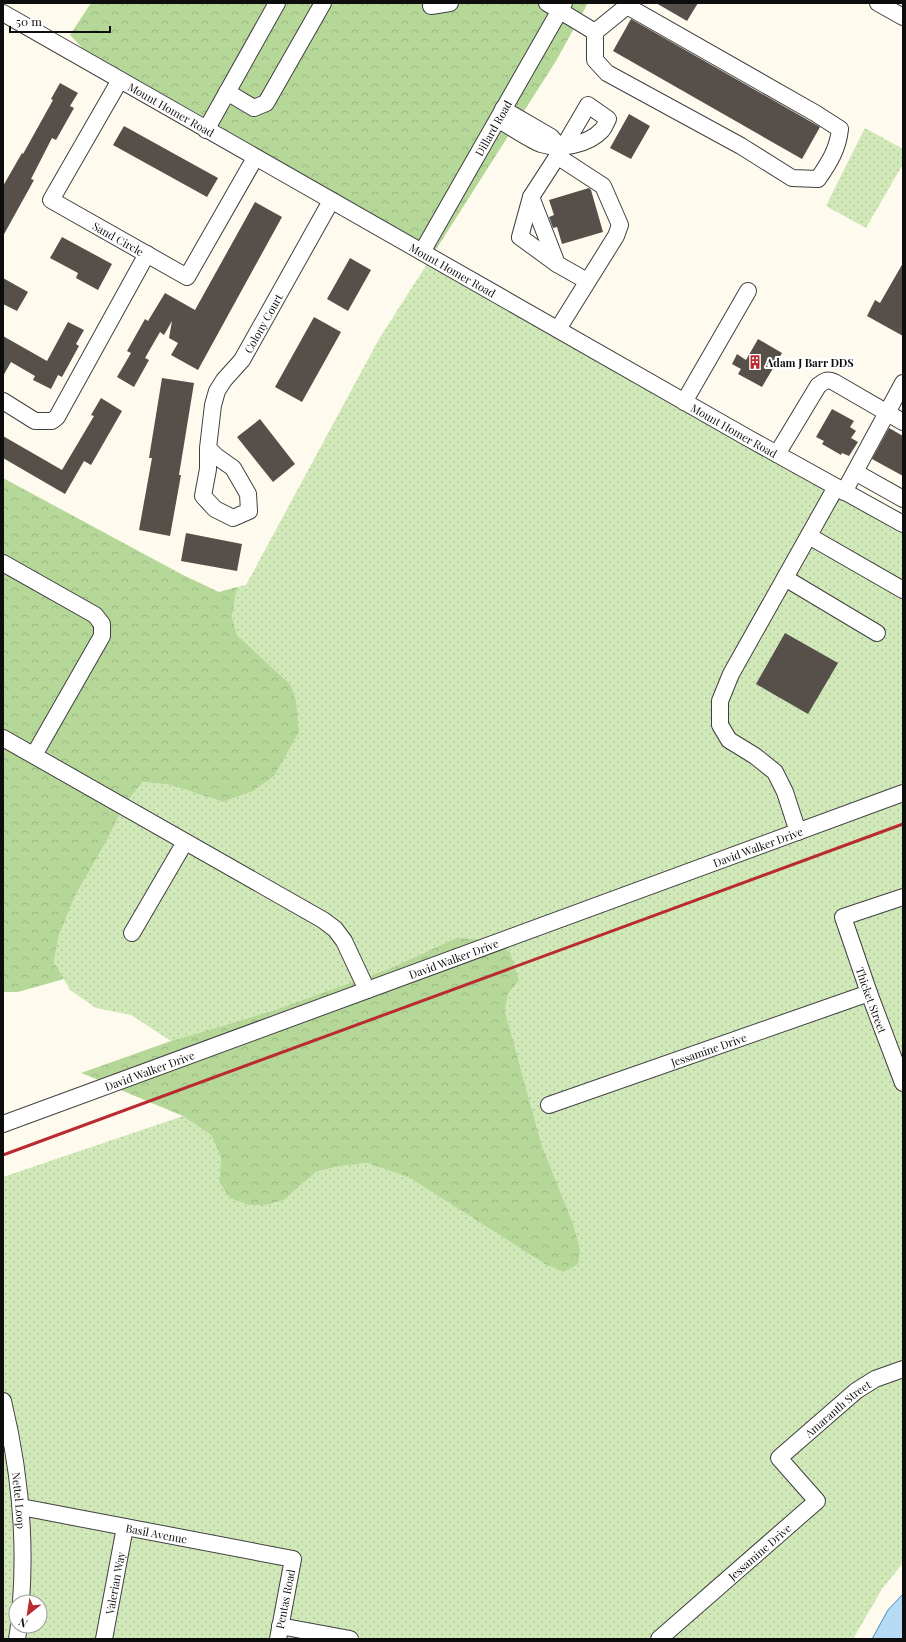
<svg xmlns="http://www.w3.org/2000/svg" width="906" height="1642" viewBox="0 0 906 1642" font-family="'Playfair Display',serif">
	<defs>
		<pattern id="green-dots" width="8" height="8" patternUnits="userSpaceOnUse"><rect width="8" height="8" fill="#d1e8b9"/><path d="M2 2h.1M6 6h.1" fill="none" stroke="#b2c69e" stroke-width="1.8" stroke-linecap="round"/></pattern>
		<pattern id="forest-crowns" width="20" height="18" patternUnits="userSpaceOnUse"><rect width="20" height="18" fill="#b5d899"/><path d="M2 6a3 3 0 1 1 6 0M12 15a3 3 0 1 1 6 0" fill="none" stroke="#9ab883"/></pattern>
	</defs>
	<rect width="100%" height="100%" fill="#fefbee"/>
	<path fill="url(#green-dots)" fill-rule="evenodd" d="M865 128 903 149V164L866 228 826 206Z
		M427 264 744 445 903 533V786L486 939 456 938 391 968 272 1011 171 1041 131 1015 96 1008 70 990 54 962 59 935 75 896 106 842 125 804 143 782 171 785 223 802 251 792 290 684 237 635 232 616 237 587 246 585 379 339Z
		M903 801V1563L882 1589 853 1639H3V1177L183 1116 211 1135 221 1157 219 1182 230 1198 248 1205 284 1200 316 1172 339 1166 367 1163 410 1178 545 1264 580 1249 574 1226 542 1146 505 1011 508 994 519 980 502 948ZM16 1602H40V1626H16Z"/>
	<path fill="url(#forest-crowns)" d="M91 3H556L420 242 359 206 298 173 195 112 87 53 70 35Z
		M571 3H588L556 61 435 251 432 249Z
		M3 478 183 575 219 592 237 587 232 616 237 635 290 684 296 701 299 732 274 776 251 792 223 802 171 785 143 782 125 804 106 842 75 896 59 935 54 962 64 979 18 992H3Z
		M456 938 486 939 99 1080 81 1073 171 1041 272 1011 391 968Z
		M502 948 510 952 519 980 508 994 505 1011 542 1146 574 1226 580 1249 578 1264 564 1272 545 1264 410 1178 367 1163 339 1166 316 1172 284 1200 265 1205H248L230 1198 219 1182 221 1157 211 1135 183 1116 118 1089Z"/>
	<path fill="#b5dcf4" stroke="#3e91c9" d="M903 1594V1639H872L888 1610Z"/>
	<path fill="#564f4a" d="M656 3H698L687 21Z
		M631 19 820 127 802 159 613 51Z
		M60 83 78 93 70 106 74 108 56 140 52 138 31 179 34 180 3 236V186L22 153 23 154 53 100 51 99Z
		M629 114 650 126 631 159 610 148Z
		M124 126 218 178 207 197 113 145Z
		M589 188 591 190 603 232 562 244 557 227 553 228 549 217 554 215 549 200Z
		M255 202 282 217 198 370 171 355 178 343 169 338 172 321 164 335 160 332 145 358 149 360 134 387 117 377 131 353 127 351 145 319 148 321 165 293 195 310Z
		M62 237 112 264 98 290 76 278 78 273 50 258Z
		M350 258 371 270 348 311 327 299Z
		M903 263V336L867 316 875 300 880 303Z
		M3 278 28 292 17 311 3 304Z
		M314 317 341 332 302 402 275 387Z
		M68 322 84 330 76 344 79 346 62 377 58 375 51 389 33 380 35 376 11 362 3 376V336L47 361Z
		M758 339 782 353 762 387 738 374 741 369 732 364 737 354 746 360Z
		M162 378 194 383 179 475H181L170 536 139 530 152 458H149Z
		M101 398 122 411 91 465 84 461 65 494 3 458V436L62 470 94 416 91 415Z
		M832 409 854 421 850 427 856 431 851 438 858 442 849 456 842 453 841 455 822 444 824 441 816 437Z
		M260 419 295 464 273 482 237 437Z
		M889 428 903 436V476L872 459Z
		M186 533 242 544 237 571 181 561Z
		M785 633 838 663 808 714 756 684Z"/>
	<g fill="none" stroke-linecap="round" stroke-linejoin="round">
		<defs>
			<g id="minor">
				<path d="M547 3 595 32V60L607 73 741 146 792 178 818 179C829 163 838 149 840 129L815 113 627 6 595 32"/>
				<path d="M878 3 903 17"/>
				<path d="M431 6 450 3"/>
				<path id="s1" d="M3 13 748 438 903 524"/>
				<path id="s2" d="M120 80 51 200 187 277 255 158"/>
				<path d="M227 92 254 108 266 103 323 3"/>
				<path d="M503 109 551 137 559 146"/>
				<path d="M498 119C509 126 530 140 541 144 560 150 588 145 602 130 605 127 606 122 608 119L588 105 564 146 531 197 520 237 557 264 587 281"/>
				<path d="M206 130 277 3"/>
				<path d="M557 156 603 186 620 225 616 236 558 329"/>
				<path d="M531 197 557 264"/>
				<path id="s3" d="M422 252 564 3"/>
				<path d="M3 401 35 421H52L57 417 147 254"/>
				<path d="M684 402 748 291"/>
				<path id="s4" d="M208 448 216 456 233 468 248 494 249 511 233 518 215 509 203 496 208 469V448L213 405 217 391 224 380 242 360 331 201"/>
				<path d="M777 454 818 386C824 381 827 379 834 382L903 422"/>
				<path d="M855 472 903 499"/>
				<path d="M844 492 903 383"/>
				<path d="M809 536 903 590"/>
				<path d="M3 563 95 615 102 624V636L34 755"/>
				<path d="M785 578 877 633"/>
				<path d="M3 738 323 920 335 929 344 941 367 990"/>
				<path d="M798 832 785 792 775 772 755 756 729 740 720 725V701L731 674 836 487"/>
				<path id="s5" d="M903 897 843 917 869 993 903 1083"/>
				<path d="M132 933 185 842"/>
				<path id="s6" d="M549 1105 869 993"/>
				<path id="s7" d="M3 1124 903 793"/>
				<path id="s8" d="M3 1401C19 1467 26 1534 21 1602"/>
				<path id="s9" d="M21 1507 293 1559 278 1639"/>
				<path d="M280 1626 350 1639"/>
				<path d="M17 1639 19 1626"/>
				<path id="s10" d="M104 1639 125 1527"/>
				<path id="s11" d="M659 1639 817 1501 779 1458 856 1391 875 1379 903 1369"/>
			</g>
		</defs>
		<use href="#minor" stroke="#404040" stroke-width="18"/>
		<use href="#minor" stroke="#fff" stroke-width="16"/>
		<path stroke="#b92a31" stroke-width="3" d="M3 1155 903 824"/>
	</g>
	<defs>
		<symbol id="building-bare" viewBox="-9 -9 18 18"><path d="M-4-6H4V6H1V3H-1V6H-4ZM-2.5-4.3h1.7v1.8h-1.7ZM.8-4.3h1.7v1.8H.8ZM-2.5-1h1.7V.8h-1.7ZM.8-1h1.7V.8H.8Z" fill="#b92a31" stroke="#fff" stroke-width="2.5" paint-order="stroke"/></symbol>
	</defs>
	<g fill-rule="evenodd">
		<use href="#building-bare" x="745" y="352" width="20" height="20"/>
	</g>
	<g text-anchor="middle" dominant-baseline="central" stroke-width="4" stroke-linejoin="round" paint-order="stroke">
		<g font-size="11" fill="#0d0d0d" stroke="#fff">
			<text stroke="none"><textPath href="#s1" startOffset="194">Mount Homer Road</textPath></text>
			<text stroke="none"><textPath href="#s3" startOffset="143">Dillard Road</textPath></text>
			<text stroke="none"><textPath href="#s2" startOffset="216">Sand Circle</textPath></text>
			<text stroke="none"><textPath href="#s1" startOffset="518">Mount Homer Road</textPath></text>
			<text stroke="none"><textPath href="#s4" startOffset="323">Colony Court</textPath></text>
			<text stroke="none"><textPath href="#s1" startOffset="842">Mount Homer Road</textPath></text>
			<text stroke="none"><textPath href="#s7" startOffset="804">David Walker Drive</textPath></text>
			<text stroke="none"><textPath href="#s7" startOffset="480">David Walker Drive</textPath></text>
			<text stroke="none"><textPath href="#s5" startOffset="151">Thicket Street</textPath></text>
			<text stroke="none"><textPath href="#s6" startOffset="169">Jessamine Drive</textPath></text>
			<text stroke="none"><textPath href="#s7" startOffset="156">David Walker Drive</textPath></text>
			<text stroke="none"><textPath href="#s11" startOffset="344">Amaranth Street</textPath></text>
			<text stroke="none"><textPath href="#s8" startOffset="101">Nettel Loop</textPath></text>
			<text stroke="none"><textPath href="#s9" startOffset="138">Basil Avenue</textPath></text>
			<text stroke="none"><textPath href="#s11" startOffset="133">Jessamine Drive</textPath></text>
			<text stroke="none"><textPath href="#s10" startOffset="57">Valerian Way</textPath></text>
			<text transform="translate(285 1599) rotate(-79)">Pentas Road</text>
		</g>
		<g font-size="11" font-weight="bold" fill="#0d0d0d" stroke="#fff" text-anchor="start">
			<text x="766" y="362">Adam J Barr DDS</text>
		</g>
	</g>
	<rect width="906" height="1642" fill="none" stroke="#0d0d0d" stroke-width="8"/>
	<g transform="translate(28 1614) rotate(210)"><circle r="19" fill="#ffffff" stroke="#9e9e9e"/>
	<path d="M0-3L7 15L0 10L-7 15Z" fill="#b92a31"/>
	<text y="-6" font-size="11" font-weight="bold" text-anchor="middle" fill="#0d0d0d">N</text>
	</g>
	<path d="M10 26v6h100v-6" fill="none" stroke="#0d0d0d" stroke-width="2"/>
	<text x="16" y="26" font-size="12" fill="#0d0d0d" stroke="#ffffff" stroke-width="3" paint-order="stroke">50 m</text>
</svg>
